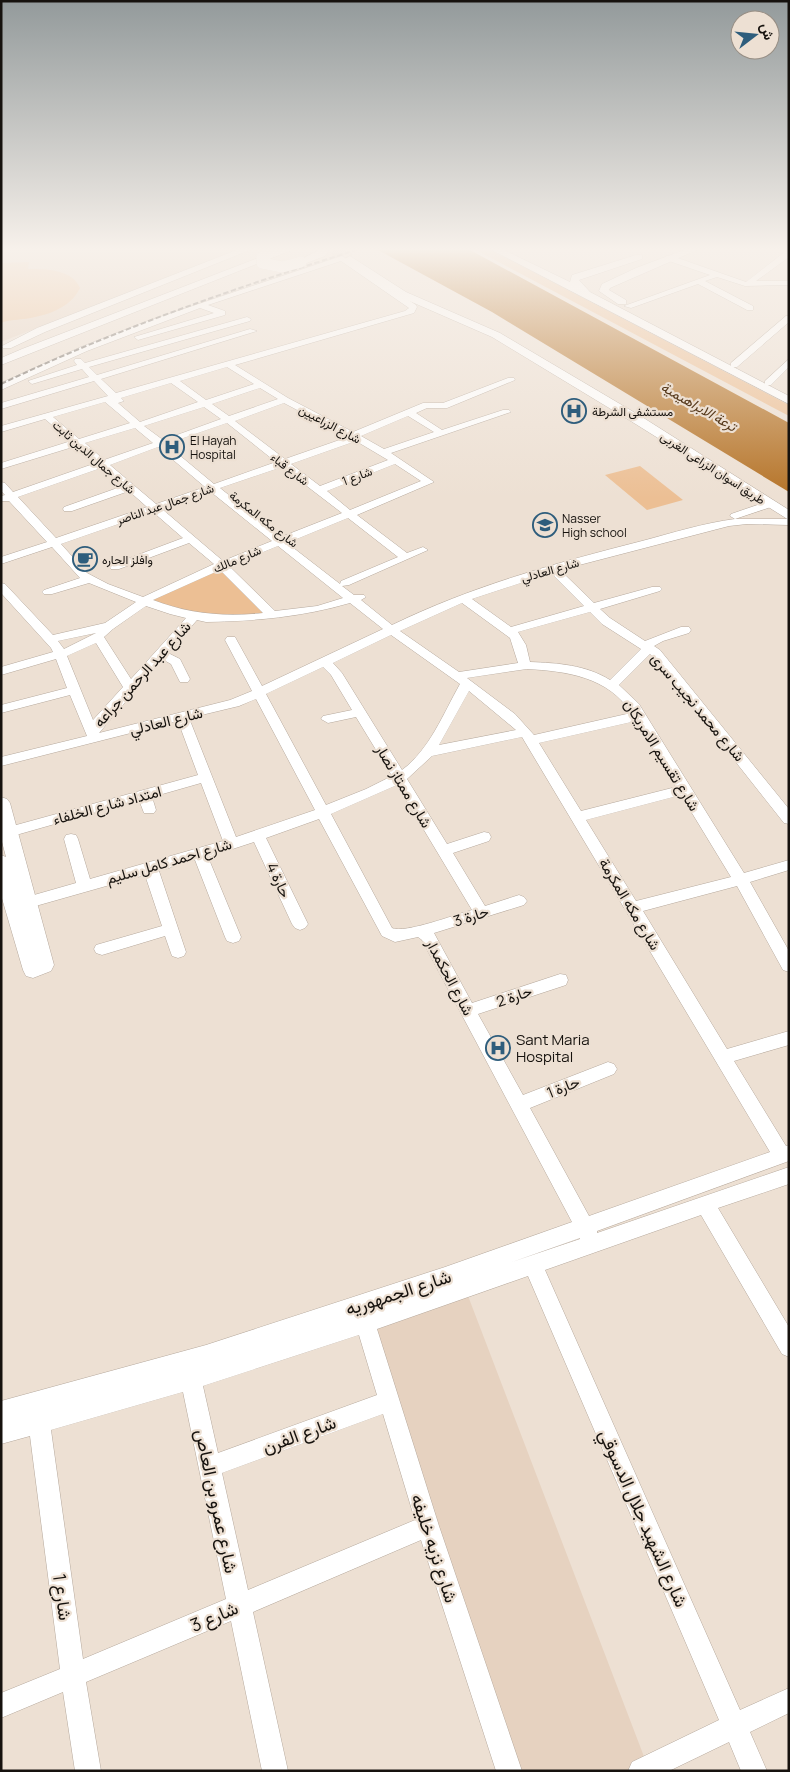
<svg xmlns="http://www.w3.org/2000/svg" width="790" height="1772" viewBox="0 0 790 1772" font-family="Manrope,Vazirmatn,sans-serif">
	<rect width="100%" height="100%" fill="#ede0d3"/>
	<path fill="#e6d2c0" d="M1 250H235L1 342Z
		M465 1288 648 1767 641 1771H509L365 1323Z"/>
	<path fill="#ecbf94" d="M476 250H491L789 405V416Z
		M29 262 28 269C46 269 72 269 80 288 70 309 45 316 24 319 16 320 7 320 1 323V263Z
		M640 466 683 500 647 510 605 475Z
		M219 566 272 615 219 618 144 601Z"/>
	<path fill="#b57327" d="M378 250H470L789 423V492L492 312Z"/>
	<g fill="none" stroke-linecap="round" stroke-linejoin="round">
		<path stroke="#cdc1b5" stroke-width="11" stroke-dasharray="11 5" stroke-linecap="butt" d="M334 250 350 259"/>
		<defs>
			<path id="minor" d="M786 251H789V257L756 281H789V285L745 286 717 277 705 281 753 306V310H747L698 284 631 308 624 306 710 275 666 260V256H672L746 282Z
				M342 256 416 305 417 307 414 313 235 365 288 398 353 432 423 403H443L508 378H514L515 380 447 408H427L416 413 442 430 503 410H509L511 412 391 453 434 482 357 515 407 553 423 547 428 550 349 585 342 586 354 595H364L366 597 361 600 392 625C472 586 556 563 642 541 672 533 704 523 735 519L730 516 731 514 766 502 770 501 775 504 774 506 735 519H789V525L747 524 729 526 560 570 594 603 652 587H660L662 589 660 591 600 609 610 618 645 641 681 627H689L691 630 689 633 663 641 654 646 660 650 789 809V824L784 823 652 656 650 654 619 685 639 704 744 873 789 860V870L750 882 789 951V972L783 970 737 886 643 911 727 1049 789 1031V1045L734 1061 786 1146 789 1145V1161L597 1231V1233L789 1167V1184L718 1208 789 1327V1357L782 1354 701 1215 545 1270 740 1710 789 1688V1713L750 1732 767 1771H741L729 1742 669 1771H628L632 1762 719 1720 528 1276 377 1329 439 1526 522 1771H496L421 1540 253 1612 288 1771H262L231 1621 86 1682 101 1771H75L63 1692 1 1718V1693L60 1669 30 1436 1 1444V1401L206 1345 445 1267 572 1222 422 940 418 937 395 942 382 936 319 819 266 838 308 924 305 928 300 930 295 928 292 924 254 842 208 857 241 937 239 941 233 943 227 941 225 937 195 860 159 871 186 952 184 956 178 958 172 956 165 936 102 955 96 953 94 949 96 945 162 926 145 875 18 911 13 909 10 905 13 901 76 883 64 839 66 835 71 834 76 835 78 839 90 879 223 841 201 783 152 797 156 810 154 813H144L139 800 9 837 4 836 2 832 4 828 9 827 198 775 178 721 1 766V757L87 736 70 695 1 713V705L67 688 56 659 1 675V667L53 652 51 648 1 593V583L5 584 53 635 105 623 136 602 89 583 52 594H44L42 592 44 590 80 578 52 547 1 564V557L47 542 9 501H1V496L5 495 1 491V482L5 483 13 492 96 463 76 446 1 469V463L71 441 45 419 1 432V426L108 396 94 381 1 409V403L89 377 82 369 32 384 28 381 77 365 74 361 75 359H81L85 363 247 317 251 319 250 321 89 367 97 375 250 329 257 331 101 379 116 393 405 311 409 308 341 261 208 305 225 311V315L138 340 134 337 214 313 200 308 87 351 1 390V383L81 347 145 322ZM227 367 254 384 206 400 180 381ZM171 383 198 402 140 422 118 403 124 401 121 398ZM260 388 278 399 229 416 212 404ZM105 402 130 423 79 439 53 417ZM284 403 348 437 285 459 235 421ZM204 407 221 419 163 440 144 426ZM408 416 434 432 384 449 361 436ZM227 423 276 462 214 484 166 444ZM135 428 153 443 104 460 85 443ZM356 441 388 460 320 486 291 464ZM158 447 205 487 156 504 110 465ZM395 464 421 481 350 510 327 491ZM282 467 342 513 281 537 220 488ZM101 468 123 486 64 507 63 509 64 511H72L129 491 147 507 56 538 18 497ZM211 492 272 541 223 561 162 509ZM153 512 183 538 111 565 109 567 111 569H119L189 543 214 564 143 597 108 584 87 573 61 544ZM348 518 398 557 341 581 340 584 287 543ZM278 546 343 598 317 606 275 611 229 566ZM220 570 263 613C225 617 189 614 153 600ZM551 573 584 606 511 627 472 599ZM350 603 383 629 262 686 235 637H227L225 640 252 691 230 700 99 733 162 659 171 664 180 682H188L190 679 180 659 168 653 197 620 206 622C256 621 302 617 350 603ZM462 603 510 638 518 663 459 672 400 631ZM146 606 170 614 186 618 131 679 104 637 113 629ZM590 612 602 624 641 649 610 680C586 665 558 663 530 662L526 645 518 632ZM96 633 64 649 58 641ZM391 635 460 684C443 714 430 749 402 770L342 673 333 663ZM96 643 123 687 93 720 67 656ZM323 667 331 675 352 710 323 716 321 719 328 723 356 717 392 776 366 789 326 805 266 694ZM527 669C566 671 609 677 631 713L534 735 515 714 467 678ZM469 691 516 730 439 745ZM256 699 315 810 236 837 189 718 239 706ZM636 721 676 787 581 811 539 743ZM522 737 770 1152 589 1216 530 1108 614 1074 617 1069 614 1064 608 1062 523 1095 478 1014 566 985 568 980 566 975 560 974 472 1003 434 933 524 905 527 901 524 897 519 895 485 906 453 853 489 841 491 837 489 833 484 832 447 844 407 779 432 756ZM397 785 472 910C457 914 404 934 392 928L331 814ZM681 795 731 877 636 901 586 820ZM580 1238V1239L512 1262ZM359 1335 377 1395 218 1453 203 1386ZM183 1392 226 1599 83 1659 51 1430ZM383 1414 415 1520 248 1590 222 1473Z
				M786 316H789V322L737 367H731V363Z
				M789 359V367L771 385H765V381Z"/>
			<path id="major" d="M237 250H250L45 332 11 348H3L2 346 37 328Z
				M279 250H292L1 365V358L22 349Z
				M319 250H329L325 256 304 264 301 265 296 262Z
				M492 250H504L570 282 572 275 636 255H642V259L579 280 590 292 789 396V404Z
				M684 250H697L610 288 609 290 626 300V304H618L599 291 602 284 636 268Z
				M350 256 406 292 500 333 642 417 789 510V520L634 423 492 337 398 296 347 261 345 259Z
				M1 797 7 799 10 803 54 965 51 971 33 978 26 976 23 970 1 895V855L6 857 1 838Z"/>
		</defs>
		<use href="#minor" stroke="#b6a99d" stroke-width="1"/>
		<use href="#major" stroke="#b6a99d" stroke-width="1"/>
		<use href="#minor" fill="#fff" fill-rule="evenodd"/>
		<use href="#major" fill="#fff" fill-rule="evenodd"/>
		<path stroke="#7a726a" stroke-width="2" stroke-dasharray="5.5 2.5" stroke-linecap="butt" d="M1 384C116 329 235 288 356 250"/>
		<defs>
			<path id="major-bridge" d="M274 250 262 257V263L282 267 301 262"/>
		</defs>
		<use href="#major-bridge" stroke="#b6a99d" stroke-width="11" stroke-linecap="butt"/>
		<use href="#major-bridge" stroke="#fff" stroke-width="11"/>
	</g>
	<linearGradient id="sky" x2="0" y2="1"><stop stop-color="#939a9b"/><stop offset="0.5" stop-color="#f7f1eb"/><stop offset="1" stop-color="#f7f1eb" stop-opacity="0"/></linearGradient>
	<rect width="790" height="498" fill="url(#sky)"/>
	<defs>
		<symbol id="hospital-ring" viewBox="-11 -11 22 22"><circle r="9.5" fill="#ede0d3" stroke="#2e5d7c" stroke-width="1.5"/><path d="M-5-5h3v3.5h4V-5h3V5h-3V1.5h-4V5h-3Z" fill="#2e5d7c"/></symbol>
		<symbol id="school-ring" viewBox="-11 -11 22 22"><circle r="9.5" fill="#ede0d3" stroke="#2e5d7c" stroke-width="1.5"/><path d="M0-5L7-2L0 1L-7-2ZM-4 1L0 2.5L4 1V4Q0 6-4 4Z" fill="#2e5d7c"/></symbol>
		<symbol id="cafe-ring" viewBox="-11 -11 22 22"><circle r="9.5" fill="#ede0d3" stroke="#2e5d7c" stroke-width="1.5"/><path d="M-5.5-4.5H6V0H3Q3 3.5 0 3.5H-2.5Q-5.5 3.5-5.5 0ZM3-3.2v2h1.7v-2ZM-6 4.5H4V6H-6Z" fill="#2e5d7c"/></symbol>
	</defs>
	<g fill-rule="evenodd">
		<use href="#hospital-ring" x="560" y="397" width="28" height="28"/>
		<use href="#hospital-ring" x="158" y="433" width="28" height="28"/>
		<use href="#school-ring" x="531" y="511" width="28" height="28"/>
		<use href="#cafe-ring" x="71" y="545" width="28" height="28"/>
		<use href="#hospital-ring" x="484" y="1034" width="28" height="28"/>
	</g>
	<g text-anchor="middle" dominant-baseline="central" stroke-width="4.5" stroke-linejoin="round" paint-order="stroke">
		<g font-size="12" fill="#16120e" stroke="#ede0d3" text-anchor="start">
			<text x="592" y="411">مستشفى الشرطة</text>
			<text x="190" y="440">El Hayah<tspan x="190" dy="14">Hospital</tspan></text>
			<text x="562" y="518">Nasser<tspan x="562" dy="14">High school</tspan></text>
			<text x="102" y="559">وافلز الحاره</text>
		</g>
		<g font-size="12" fill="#16120e" stroke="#ede0d3">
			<text transform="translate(330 424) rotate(28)">شارع الزراعيين</text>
			<text transform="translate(94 457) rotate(41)">شارع جمال الدين ثابت</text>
			<text transform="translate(713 468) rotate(33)">طريق اسوان الزراعى الغربى</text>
			<text transform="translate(290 469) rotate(38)">شارع قباء</text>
			<text transform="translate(357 476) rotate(-21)">شارع 1</text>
			<text transform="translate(165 504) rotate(-19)">شارع جمال عبد الناصر</text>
			<text transform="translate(264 519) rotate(38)">شارع مكه المكرمة</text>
			<text transform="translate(237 559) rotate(-23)">شارع مالك</text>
			<text transform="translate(550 570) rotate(-16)">شارع العادلي</text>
		</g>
		<g font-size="14" font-style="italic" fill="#55381a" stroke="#ede0d3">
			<text transform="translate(699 406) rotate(30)">ترعة الابراهيمية</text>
		</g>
		<g font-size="15" fill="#16120e" stroke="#ede0d3">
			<text transform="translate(142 674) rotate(-48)">شارع عبد الرحمن جراعه</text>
			<text transform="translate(698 707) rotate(50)">شارع محمد نجيب سرى</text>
			<text transform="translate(166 721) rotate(-14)">شارع العادلي</text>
			<text transform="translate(662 755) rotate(58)">شارع تقسيم الامريكان</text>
			<text transform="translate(404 786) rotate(59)">شارع ممتاز نصار</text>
			<text transform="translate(107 805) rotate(-15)">امتداد شارع الخلفاء</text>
			<text transform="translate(169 861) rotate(-16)">شارع احمد كامل سليم</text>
			<text transform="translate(279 880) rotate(65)">حارة 4</text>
			<text transform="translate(630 904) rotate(59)">شارع مكه المكرمة</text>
			<text transform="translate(471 916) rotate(-18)">حارة 3</text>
			<text transform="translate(450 977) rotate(62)">شارع الحكمدار</text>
			<text transform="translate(514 996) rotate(-19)">حارة 2</text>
			<text transform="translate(563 1087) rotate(-22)">حارة 1</text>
		</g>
		<g font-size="15" fill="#16120e" stroke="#ede0d3" text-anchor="start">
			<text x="516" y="1039">Sant Maria<tspan x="516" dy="17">Hospital</tspan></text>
		</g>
		<g font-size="18" fill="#16120e" stroke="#ede0d3">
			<text transform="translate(398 1292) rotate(-18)">شارع الجمهوريه</text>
			<text transform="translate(299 1434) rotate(-20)">شارع الفرن</text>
			<text transform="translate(217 1501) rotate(78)">شارع عمرو بن العاص</text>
			<text transform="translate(644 1518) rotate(66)">شارع الشهيد جلال الدسوقي</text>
			<text transform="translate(435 1548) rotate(72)">شارع نزيه خليفه</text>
			<text transform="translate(63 1597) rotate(82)">شارع 1</text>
			<text transform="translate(214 1616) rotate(-23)">شارع 3</text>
		</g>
	</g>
	<rect width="790" height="1772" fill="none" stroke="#16120e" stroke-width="5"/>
	<g transform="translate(755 35) rotate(74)"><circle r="24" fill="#ede0d3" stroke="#978e84"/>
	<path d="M0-4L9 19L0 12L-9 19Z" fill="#2e5d7c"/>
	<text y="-8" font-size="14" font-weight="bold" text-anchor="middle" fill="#16120e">ش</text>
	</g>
</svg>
